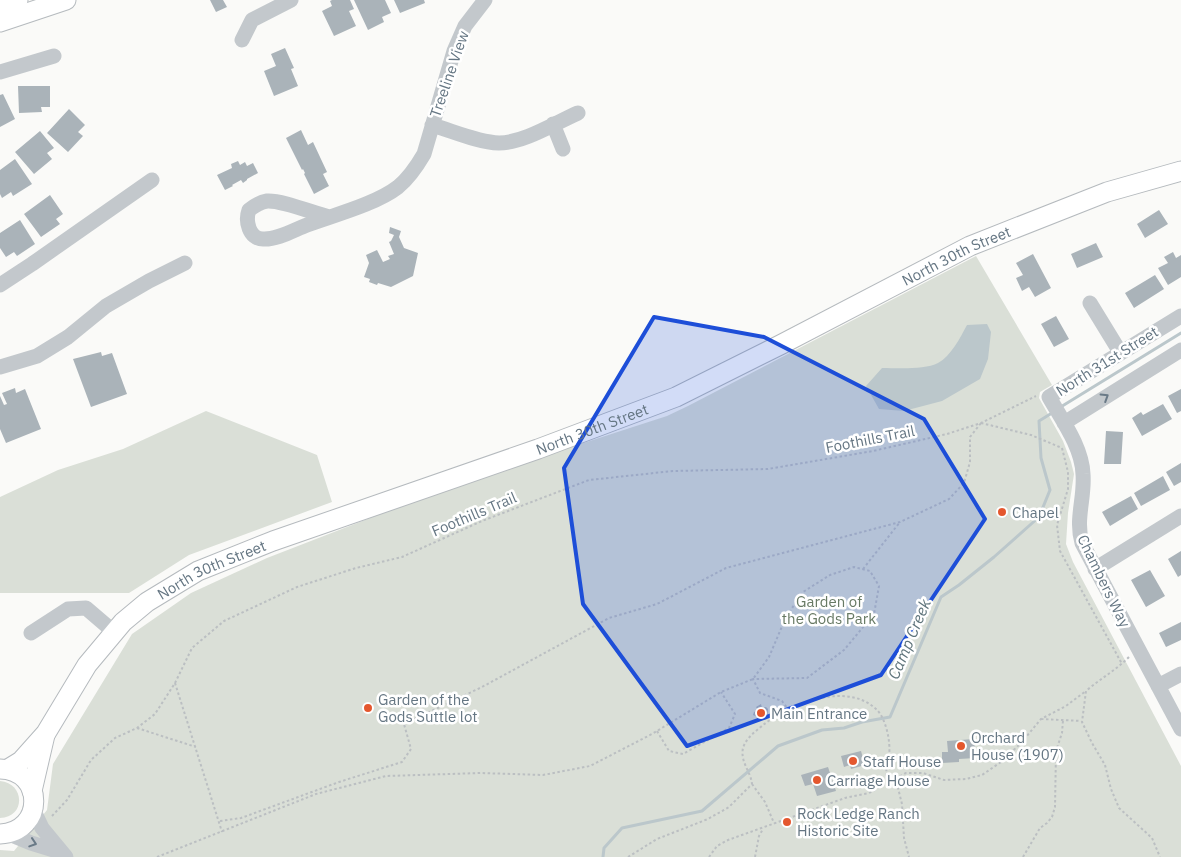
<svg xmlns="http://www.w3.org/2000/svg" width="1181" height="857" viewBox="0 0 1181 857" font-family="'IBM Plex Sans',sans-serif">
	<rect width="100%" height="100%" fill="#fafaf8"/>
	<path fill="#dadfd7" d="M976 256 1052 385 1040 392 1039 398 1063 441 1071 462 1074 474 1068 513 1066 544 1073 562 1181 766V857H0V850L14 851 47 810 53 764 132 634 191 593 267 558 463 482 667 416 688 406Z
		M206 411 317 455 332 502 189 555 129 593H0V497L58 470 123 449Z
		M0 781C25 783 26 817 0 818Z"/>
	<path fill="#bbc7cb" d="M987 324 991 332 988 359 980 379 942 401 904 411 879 409 866 386 882 368C897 368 925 370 938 363 951 356 960 338 967 325Z"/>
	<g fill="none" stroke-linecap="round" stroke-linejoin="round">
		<path stroke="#bbc7cb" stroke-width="3" d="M1059 408 1181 333
			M603 857 604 848 622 828 702 811 778 746 822 730 844 728 862 722 890 717 941 597 959 585 994 557 1039 517 1050 490 1041 458 1039 421 1052 413"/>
	</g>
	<path fill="#aab3b9" d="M210 0H223L227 7 216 12Z
		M332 0H350L354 9 349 11 356 26 334 36 322 11 332 6 330 1Z
		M354 0H385L391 13 382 17 384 22 368 30Z
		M394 0H424L425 3 400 13Z
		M285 48 294 68 291 69 298 86 274 96 264 71 276 66 271 54Z
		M18 86H50V107H41L42 112 19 113Z
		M3 94 15 119 0 127V95Z
		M69 109 85 125 78 132 83 136 68 152 47 133Z
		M301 130 308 145 313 142 327 172 323 174 329 186 314 194 304 174 305 173 303 169 302 170 286 138Z
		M40 131 54 148 47 153 52 159 34 174 15 152Z
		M15 159 32 184 13 196 11 192 2 198 0 194V170Z
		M238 161 240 165 245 162 247 166 253 163 258 173 247 179V180L243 183 241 180 232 185 233 186 225 190 217 175 232 168 231 164Z
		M50 195 63 214 56 219 60 224 41 237 24 214Z
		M1159 210 1168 224 1145 238 1137 224Z
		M20 220 35 244 17 256 14 252 6 257 0 248V233Z
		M390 227 401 231 399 237 404 248 418 253 413 276 391 287 378 283 377 285 369 282 370 279 364 277 369 263 366 255 377 250 383 262 390 259 388 256 394 254 389 242 391 241 394 235 389 233Z
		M1096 243 1103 257 1077 268 1071 254Z
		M1173 252 1176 258 1181 255V277L1168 285 1158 268 1168 263 1164 257Z
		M1033 254 1051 288 1035 297 1029 287 1022 291 1016 278 1023 275 1016 263Z
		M1155 275 1164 289 1134 308 1125 293Z
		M1056 316 1069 339 1054 347 1041 324Z
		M101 352 102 356 112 353 127 394 91 407 73 359Z
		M15 388 16 393 25 389 41 429 6 443 0 429V396L4 405 7 404 2 393Z
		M1181 389V411L1177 413 1168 396Z
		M1163 404 1172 419 1142 436 1132 418 1141 412 1143 415Z
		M1106 431 1123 432 1121 464H1104Z
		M1181 463V482L1174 486 1166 472Z
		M1163 476 1170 490 1141 506 1134 493Z
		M1131 496 1138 509 1110 526 1102 512Z
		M1002 506 1004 507 1007 516 1001 518 997 509Z
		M1181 551V575L1178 577 1168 559Z
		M1150 570 1165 596 1146 607 1131 580Z
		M1181 622V640L1166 647 1159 633Z
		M761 704 762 708 766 707 768 709 767 719 764 720 753 715 754 712 758 710 756 707Z
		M974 739 976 758 959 759V762L942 763V752H948L947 741Z
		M861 751 865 765 851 769 850 765 844 767 841 756Z
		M828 767 836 791 817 796 813 784 805 786 801 775Z"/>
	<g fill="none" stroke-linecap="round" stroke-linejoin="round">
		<defs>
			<g id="major">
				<path d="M0 7 18 0"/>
				<path d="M0 22 66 0"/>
				<path d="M0 769C45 770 45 832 0 834"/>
				<path id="s1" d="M8 769 21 761 46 733 87 665 123 622 147 602 198 571 273 541 538 449 676 397 782 344 970 246 1107 192 1181 171"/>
				<path d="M32 791 45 735"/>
			</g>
		</defs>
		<use href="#major" stroke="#b5babe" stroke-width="21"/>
		<path stroke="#bbbfc2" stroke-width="2" stroke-dasharray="2.5 2.5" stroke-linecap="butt" d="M981 423 1031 435 1062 448
			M1062 448 1068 472V489L1057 525 1060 551 1122 664
			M863 569 900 522
			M1129 657C1116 670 1100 679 1086 691L1082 722 1092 743 1105 765 1111 789 1119 808 1152 838 1160 857
			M175 683 222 832
			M1041 719 1081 721
			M137 728 196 747
			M657 731 669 751 683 754 729 728 735 714 721 692
			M752 784 765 802 774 823
			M52 816 67 800 91 760 115 738 137 728 155 714 175 683 192 648 224 621 297 587 356 568 402 557 482 521 589 480 673 471 768 469 873 451 947 434 981 423 1036 396
			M220 821 241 818 339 782 402 762 411 749 404 724 482 687 609 618 657 604 726 568 900 522 949 499 964 483 970 462V437L981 423
			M157 857 316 794 386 776 481 773 543 775 590 766 652 734 721 692 753 679 769 657 786 617 803 592 830 575 854 567 870 571 879 586 874 614 844 650 807 678 753 679 760 693 782 701 788 709
			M628 857 657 839 708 819 729 807 752 784C751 772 740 762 743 748 746 738 755 732 763 725 790 704 846 681 876 709 886 718 891 742 889 756 888 765 884 772 888 781L897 784 902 804 904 838 909 857
			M709 857 717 846 728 840 845 798 869 793 906 773H923L944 780 966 779 982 775 1001 762 1021 743 1041 719 1066 706 1086 691
			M755 857 759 836 763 829
			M1023 857 1040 828 1047 823 1052 817 1055 807 1056 751 1062 733 1063 720"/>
		<path stroke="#c3c8cc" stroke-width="15" d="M242 40 252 20 291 0
			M0 72 54 56
			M553 124 563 149
			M432 125C453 131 477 142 499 143 524 143 555 123 578 113
			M329 217C313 213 282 200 267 201 260 202 254 206 249 210 245 221 249 239 263 239 277 240 294 230 307 225 334 215 376 204 398 187 409 178 417 166 424 154L454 51 465 26 485 0
			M0 285 32 264 152 180
			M1090 303 1120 352
			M1181 316 1049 397C1062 420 1082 447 1083 474 1085 498 1075 519 1082 543L1181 729
			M0 367 37 356 68 337 106 306 149 281 185 263
			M1064 423 1181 350
			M1095 569 1181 516
			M31 633 68 609 86 608 114 632
			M1158 686 1181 674
			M33 809 42 828 66 857
			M7 833 31 843 60 852"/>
		<use href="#major" stroke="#fff" stroke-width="19"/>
	</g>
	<defs><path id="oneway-chevron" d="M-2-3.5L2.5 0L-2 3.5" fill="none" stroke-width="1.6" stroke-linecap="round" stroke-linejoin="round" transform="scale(1.25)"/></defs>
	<g stroke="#6a7a87">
		<use href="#oneway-chevron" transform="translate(1105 397) rotate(-32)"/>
		<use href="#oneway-chevron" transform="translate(33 843) rotate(18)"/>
	</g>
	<path fill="#1d4ed8" fill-opacity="0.2" stroke="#1d4ed8" stroke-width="4" stroke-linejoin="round" d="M654 317 764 337 924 419 985 519 881 675 687 746 583 604 564 468Z"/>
	<g fill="#e4572e" stroke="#fff" stroke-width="2">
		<circle cx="1002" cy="512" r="5"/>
		<circle cx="368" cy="708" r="5"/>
		<circle cx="761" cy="713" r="5"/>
		<circle cx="961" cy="746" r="5"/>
		<circle cx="853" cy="761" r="5"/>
		<circle cx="817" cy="780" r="5"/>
		<circle cx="787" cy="822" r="5"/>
	</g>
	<g text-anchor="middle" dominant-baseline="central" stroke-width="5" stroke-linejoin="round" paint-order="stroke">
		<g font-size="15" fill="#657683" stroke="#fff">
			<text transform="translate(449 74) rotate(-71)">Treeline View</text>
			<text stroke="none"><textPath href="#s1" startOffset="1102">North 30th Street</textPath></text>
			<text transform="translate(1107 361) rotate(-32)">North 31st Street</text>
			<text stroke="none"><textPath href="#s1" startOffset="698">North 30th Street</textPath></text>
			<text transform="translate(870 439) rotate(-11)">Foothills Trail</text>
			<text transform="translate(474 514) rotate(-23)">Foothills Trail</text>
			<text stroke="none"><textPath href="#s1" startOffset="292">North 30th Street</textPath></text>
			<text transform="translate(1104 581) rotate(64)">Chambers Way</text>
		</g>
		<g font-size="15" fill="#657683" stroke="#fff" text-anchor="start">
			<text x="1012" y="512">Chapel</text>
			<text x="378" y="699">Garden of the<tspan x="378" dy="17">Gods Suttle lot</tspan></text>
			<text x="771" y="713">Main Entrance</text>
			<text x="971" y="737">Orchard<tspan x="971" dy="17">House (1907)</tspan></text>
			<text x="863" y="761">Staff House</text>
			<text x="827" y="780">Carriage House</text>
			<text x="797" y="813">Rock Ledge Ranch<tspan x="797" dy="17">Historic Site</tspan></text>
		</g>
		<g font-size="15" fill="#687a64" stroke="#fff">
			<text x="829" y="601">Garden of<tspan x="829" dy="17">the Gods Park</tspan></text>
		</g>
		<g font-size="16" font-style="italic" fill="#60757c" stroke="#fff">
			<text transform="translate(909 639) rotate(-67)">Camp Creek</text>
		</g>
	</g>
</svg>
